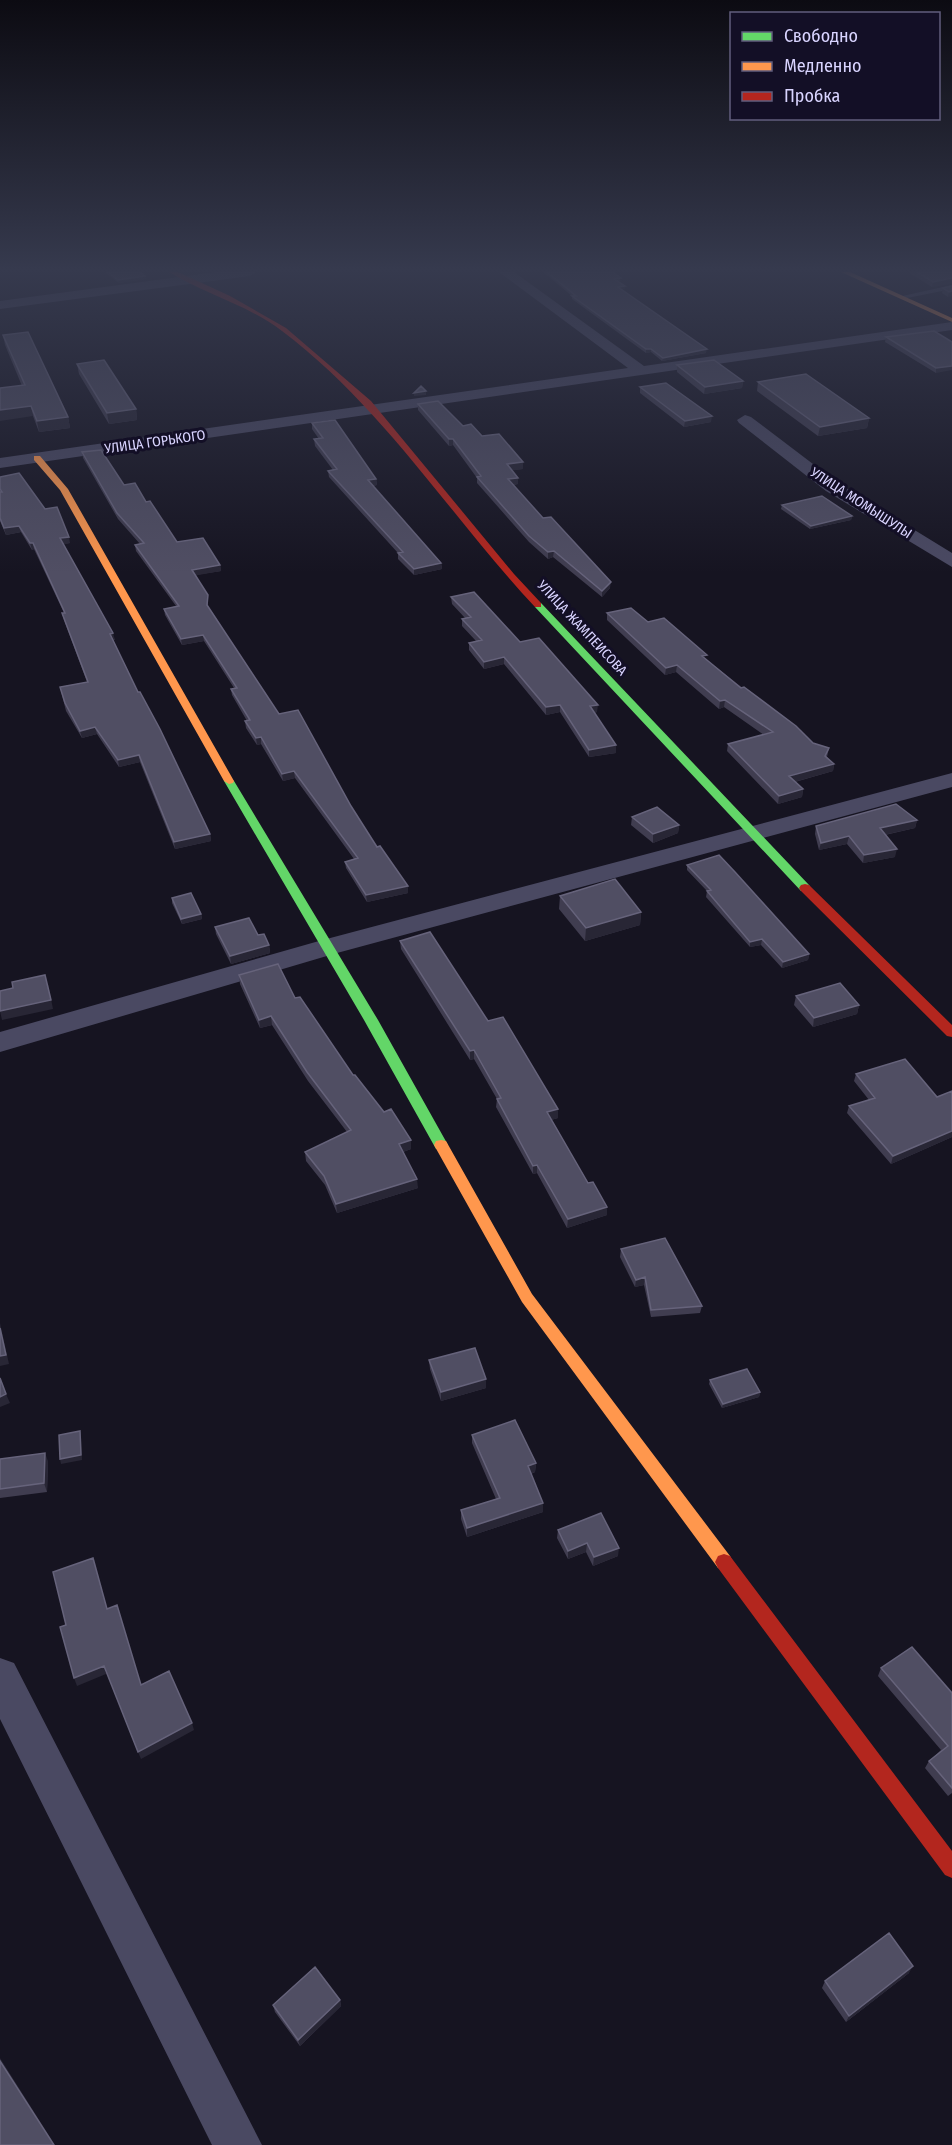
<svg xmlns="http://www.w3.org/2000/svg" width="952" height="2145" viewBox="0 0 952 2145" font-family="'Fira Sans Condensed',sans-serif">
	<rect width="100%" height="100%" fill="#161421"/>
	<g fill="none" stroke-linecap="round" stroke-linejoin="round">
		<path fill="#4a4962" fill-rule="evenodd" d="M952 285V289L902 299 898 297Z"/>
		<path fill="#4a4962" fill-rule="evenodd" d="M216 272H256L250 276 0 309V301Z
			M499 272H514L644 366 952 322V330L0 468V458L628 368Z
			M745 415 751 417 838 483 952 553V567L826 491 739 423 737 420Z
			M952 773V787L337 953 0 1052V1032L319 941Z
			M0 1658 14 1663 262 2145H212L0 1719Z"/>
		<path fill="#63d668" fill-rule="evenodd" d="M535 603H541L809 885 811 888 809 891H801L535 607Z
			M229 778 234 781 378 1020 448 1145 446 1149H436L364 1020 224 781Z"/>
		<path fill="#ff974d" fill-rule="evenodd" d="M841 272H850L952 318V322Z
			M34 456H40L68 489 234 781 233 783 229 784 224 781 60 490 34 460Z
			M441 1140 446 1141 532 1294 730 1556 733 1562 730 1568 724 1570 718 1568 522 1302 434 1145 436 1141Z"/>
		<path fill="#b3261e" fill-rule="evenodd" d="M169 272H178L230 296 286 328 371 401 514 574 541 603V607H535C450 516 383 407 282 331 248 305 205 294 169 272Z
			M805 884 809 885 952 1025V1037L947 1036 801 891 799 888 801 885Z
			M724 1554 730 1556 952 1851V1878L945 1875 718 1568 715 1562 718 1556Z"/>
	</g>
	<path fill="#403d50" d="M104 272H140L146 279 119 283Z
		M543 272H613L621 281H618L625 289H622L706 353 662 361 651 352 646 353 572 299V296Z
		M908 272H952L932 287Z
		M952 286 948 297 942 293 943 288Z
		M3 335 68 417 70 428 39 432 33 416 22 386 5 345Z
		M886 337 952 342 936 373 885 342Z
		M77 364 136 409 137 420 109 424 79 374Z
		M677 365 743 381 742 388 704 394 677 372Z
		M758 382 869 418 867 428 818 436 757 391Z
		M640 387 711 422 684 427 640 393Z
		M418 404 482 436 523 469 512 470 518 478V484L513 485 543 518 610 588 602 597 553 557 548 559 529 542 477 483V478L453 445 449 446 418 410Z
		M312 423 376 479 377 485 373 486 441 563 442 569 414 575 398 559V553L329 477 328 471 333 470 315 446 314 439H319L312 429Z
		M82 452 146 502 177 542 220 565 221 571 195 575 208 601V606L279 714 351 806 377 847 408 886V893L367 902 346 868 345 862 354 859 295 778 283 781 261 744 257 745 246 728 245 721H247L232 695 231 689 234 688 204 641 182 645 165 615 164 609 176 606 136 551 135 545 140 544 118 519 83 458Z
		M0 477 45 509 70 543 63 544 115 640H113L138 692 210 834 211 841 175 849 140 762 119 767 97 734 82 738 66 711 60 687 87 682 64 620 62 613H64L34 549 32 550 21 532 6 535 0 521Z
		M782 505 852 516 851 520 810 529 781 509Z
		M451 597 520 642 597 712 594 713 616 745V753L589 757 560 712 546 715 504 664 484 669 469 650V643L476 641 462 626V619L465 618 452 604Z
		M607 613 648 622 707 660 813 743 829 748 827 757 834 764 833 771 795 782 803 789 802 797 778 804 727 751 728 744 764 735 724 707 719 709 676 672 665 675 607 620Z
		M632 817 679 825 678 833 653 843 631 825Z
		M917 820 915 828 885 835 895 857 863 863 847 844 819 850 815 834 816 826Z
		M687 865 809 954 808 960 782 968 761 945 750 947 706 897 707 891 687 870Z
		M560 896 641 912 640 925 585 941 559 909Z
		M172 898 201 914 202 919 182 924 172 903Z
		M215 927 258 935 269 945 270 953 231 964 216 934Z
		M400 941 488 1021 558 1118 551 1120 607 1215 567 1228 537 1173 533 1174 496 1107 497 1099 474 1059 470 1060 401 949Z
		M239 975 295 998 353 1075 384 1112 411 1140V1149L403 1152 418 1188 337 1213 325 1185 306 1161 305 1152 347 1132 308 1081 272 1025 260 1028 240 984Z
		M796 996 859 1005 857 1014 813 1027 794 1005Z
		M856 1074 937 1097 952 1091V1137L891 1164 847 1113 849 1106 869 1100 854 1081Z
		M621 1249 702 1306 700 1313 651 1317 644 1285 635 1287 620 1257Z
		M429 1360 486 1379V1388L441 1401 430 1369Z
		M710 1380 760 1392 759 1397 722 1408 709 1384Z
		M472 1435 536 1463 535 1472 531 1474 543 1512 467 1537 461 1519V1510L496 1499 472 1443Z
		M0 1459 48 1461 47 1492 0 1498Z
		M558 1530 618 1556 593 1566 586 1552 568 1559 557 1538Z
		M881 1668 952 1693V1793L948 1796 925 1768 929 1761 941 1750 878 1676Z
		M909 1973 846 2022 822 1988 825 1981Z
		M340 2000 341 2006 300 2046 275 2012 273 2005Z"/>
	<path fill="#282635" d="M145 276 146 279 119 283 118 280Z
		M952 278V284L932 287 933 282Z
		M625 286V289L618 290V287Z
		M952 291V296L948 297 949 292Z
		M646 349H651V352L646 353Z
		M707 349 706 353 662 361 663 358Z
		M952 366V370L936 373V368Z
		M743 381 742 388 704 394 705 387Z
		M426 391V395L414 396V393Z
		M31 406 33 416 0 421V410Z
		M136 409 137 420 109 424 107 413Z
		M712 416 711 422 684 427 685 421Z
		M68 417 70 428 39 432 37 421Z
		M869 418 867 428 818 436 820 427Z
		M449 439H453V445L449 446Z
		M523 462V469L507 471V464Z
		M518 478V484L508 485V479Z
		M376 479 377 485 368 486V480Z
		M852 516 851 520 810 529 811 526Z
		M19 526 21 532 6 535 4 528Z
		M69 537 70 543 61 545 60 538Z
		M30 543H33L34 549 32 550Z
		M554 551 553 557 548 559V552Z
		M441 563 442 569 414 575V569Z
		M220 565 221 571 193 576 192 570Z
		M611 582 610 588 602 597V591Z
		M113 633 115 640 111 641 110 634Z
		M203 635 204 641 182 645 181 639Z
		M504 657V664L484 669V662Z
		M677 665 676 672 665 675 666 668Z
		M725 700 724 707 719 709 720 701Z
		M560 705V712L546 715V707Z
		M598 705 597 712 590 713V706Z
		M95 727 97 734 82 738 80 731Z
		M261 737V744L257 745 256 738Z
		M616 745V753L589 757V750Z
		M139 755 140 762 119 767 118 760Z
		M834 764 833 771 787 784 789 776Z
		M294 771 295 778 283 781 282 774Z
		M803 789 802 797 778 804 779 796Z
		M917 820 915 828 879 836 880 828Z
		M679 825 678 833 653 843V834Z
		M210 834 211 841 175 849 174 842Z
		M849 836 847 844 819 850 821 843Z
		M897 849 895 857 863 863 864 855Z
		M408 886V893L367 902 366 895Z
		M641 912 640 925 585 941 586 928Z
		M201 914 202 919 182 924 181 919Z
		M762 939 761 945 750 947V942Z
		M269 945 270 953 231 964 230 956Z
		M809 954 808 960 782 968 783 962Z
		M48 984 53 1009 2 1020 0 1011Z
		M859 1005 857 1014 813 1027 814 1018Z
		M271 1016 272 1025 260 1028 259 1020Z
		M474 1050V1059L470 1060V1051Z
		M558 1109V1118L547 1121V1112Z
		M952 1131V1137L891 1164 893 1156Z
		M411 1140V1149L400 1153 399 1144Z
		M537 1165V1173L533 1174V1166Z
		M417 1179 418 1188 337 1213 336 1204Z
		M607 1207V1215L567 1228 568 1219Z
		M645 1277 644 1285 635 1287 636 1280Z
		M0 1323 9 1364 0 1366Z
		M486 1379V1388L441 1401V1392Z
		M760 1392 759 1397 722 1408 723 1404Z
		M6 1394 10 1403 0 1407V1397Z
		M80 1431 81 1435 82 1460 61 1464 60 1459Z
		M45 1453 48 1461 47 1492 44 1483Z
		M536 1463 535 1472 527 1475 528 1466Z
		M543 1503V1512L467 1537V1528Z
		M587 1543 586 1552 568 1559V1551Z
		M619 1548 618 1556 593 1566 594 1557Z
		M104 1666 106 1674 77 1686 74 1678Z
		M192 1723 194 1730 141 1759 138 1752Z
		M913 1966 909 1973 846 2022 849 2016Z
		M340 2000 341 2006 300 2046 298 2040Z
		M0 2058 55 2145H54L0 2061Z"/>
	<path fill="#504e63" stroke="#66637b" stroke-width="1.5" d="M108 272H140L145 276 118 280Z
		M547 272H613L621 278 614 279 625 286 618 287 707 349 663 358 651 349H646L572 296H576Z
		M917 272H952V278L933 282Z
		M952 286V291L949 292 943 288Z
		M934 331 952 342V366L936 368 886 337Z
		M28 332 68 417 37 421 31 406 0 410V388L25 385 3 335Z
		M104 360 136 409 107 413 77 364Z
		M714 360 743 381 705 387 677 365Z
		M806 374 869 418 820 427 758 382Z
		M666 383 712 416 685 421 640 387Z
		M421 386 426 391 414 393Z
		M438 401 463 426 471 424 482 436 499 434 523 462 507 464 518 478 508 479 543 518 551 517 611 582 602 591 554 551 548 552 529 536 477 477 481 476 453 439H449L418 404Z
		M335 420 376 479 368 480 441 563 414 569 398 553 403 552 328 471 337 469 314 439 323 438 312 423Z
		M101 450 124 485 135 483 146 502 150 501 177 542 203 538 220 565 192 570 208 595 207 605 279 714 298 710 351 806 377 847 380 846 408 886 366 895 345 862 358 858 294 771 282 774 261 737 256 738 245 721 250 720 231 689 237 688 203 635 181 639 164 609 179 606 135 545 144 543 117 513 82 452Z
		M19 473 45 509 57 507 69 537 60 538 113 633 110 634 138 692H140L160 729 210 834 174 842 139 755 118 760 95 727 80 731 65 703 60 687 88 682 62 613H65L33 543H30L19 526 4 528 0 518V492H2L0 489V477Z
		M822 496 852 516 811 526 782 505Z
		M474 592 520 642 539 638 598 705 590 706 616 745 589 750 560 705 546 707 504 657 484 662 469 643 482 640 462 619 471 617 451 597Z
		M631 608 648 622 664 618 707 655 702 656 741 688 744 687 796 726 813 743 829 748 825 756 834 764 789 776 803 789 779 796 728 744 773 732 725 700 720 701 677 665 666 668 607 613Z
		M896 804 917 820 880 828 897 849 864 855 849 836 821 843 816 826Z
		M657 807 679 825 653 834 632 817Z
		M719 855 735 872 809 954 783 962 762 939 750 942 707 891 711 890 687 865Z
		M615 879 641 912 586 928 560 896Z
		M191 893 201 914 181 919 172 898Z
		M249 918 258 935 264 934 269 945 230 956 215 927Z
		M430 932 488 1021 503 1017 558 1109 547 1112 588 1183 593 1182 607 1207 568 1219 537 1165 533 1166 497 1099 501 1098 474 1050 470 1051 400 941Z
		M278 964 295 998 300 997 353 1075H355L384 1112 391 1109 411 1140 399 1144 417 1179 336 1204 324 1176 305 1152 351 1130 307 1072 271 1016 259 1020 239 975Z
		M45 975 51 1000 0 1011V991L13 988 12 982Z
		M840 983 859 1005 814 1018 796 996Z
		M905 1059 937 1097 952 1091V1131L893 1156 849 1106 875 1098 856 1074Z
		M665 1238 702 1306 651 1310 645 1277 636 1280 621 1249Z
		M0 1328 6 1355 0 1356Z
		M475 1348 486 1379 441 1392 429 1360Z
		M747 1369 760 1392 723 1404 710 1380Z
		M0 1378 6 1394 0 1397Z
		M515 1420 536 1463 528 1466 543 1503 467 1528 461 1510 500 1498 472 1435Z
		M80 1431 81 1455 60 1459 59 1435Z
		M45 1453 44 1483 0 1489V1459Z
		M601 1513 619 1548 594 1557 587 1543 568 1551 558 1530Z
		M93 1558 107 1609 117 1605 141 1685 169 1671 192 1723 138 1752 104 1666 74 1678 60 1627 66 1625 53 1572Z
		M912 1647 952 1693V1788L929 1761 948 1746 881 1668Z
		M889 1933 913 1966 849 2016 825 1981Z
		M315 1967 340 2000 298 2040 273 2005Z
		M0 2061 54 2145H0Z"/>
	<linearGradient id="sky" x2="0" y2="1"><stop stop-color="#0c0b12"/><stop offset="0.47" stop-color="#363a4e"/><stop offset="1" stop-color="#363a4e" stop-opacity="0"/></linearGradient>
	<rect width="952" height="573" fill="url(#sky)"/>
	<g text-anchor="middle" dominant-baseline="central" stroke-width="6" stroke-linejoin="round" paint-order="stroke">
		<g font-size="14" fill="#d9d4ff" stroke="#130f26">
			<text transform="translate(155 442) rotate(-8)">УЛИЦА ГОРЬКОГО</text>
			<text transform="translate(861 503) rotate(33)">УЛИЦА МОМЫШУЛЫ</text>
			<text transform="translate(582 628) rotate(47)">УЛИЦА ЖАМПЕИСОВА</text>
		</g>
	</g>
	<rect x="730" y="12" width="210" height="108" fill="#130f26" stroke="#625e7d" stroke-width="1.5"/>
	<rect x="742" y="32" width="30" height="9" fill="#63d668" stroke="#625e7d" stroke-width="1.5"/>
	<text x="784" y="42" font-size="18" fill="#d9d4ff">Свободно</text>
	<rect x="742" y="62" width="30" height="9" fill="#ff974d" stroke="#625e7d" stroke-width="1.5"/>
	<text x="784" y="72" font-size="18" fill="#d9d4ff">Медленно</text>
	<rect x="742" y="92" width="30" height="9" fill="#b3261e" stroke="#625e7d" stroke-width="1.5"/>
	<text x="784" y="102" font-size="18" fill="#d9d4ff">Пробка</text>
</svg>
